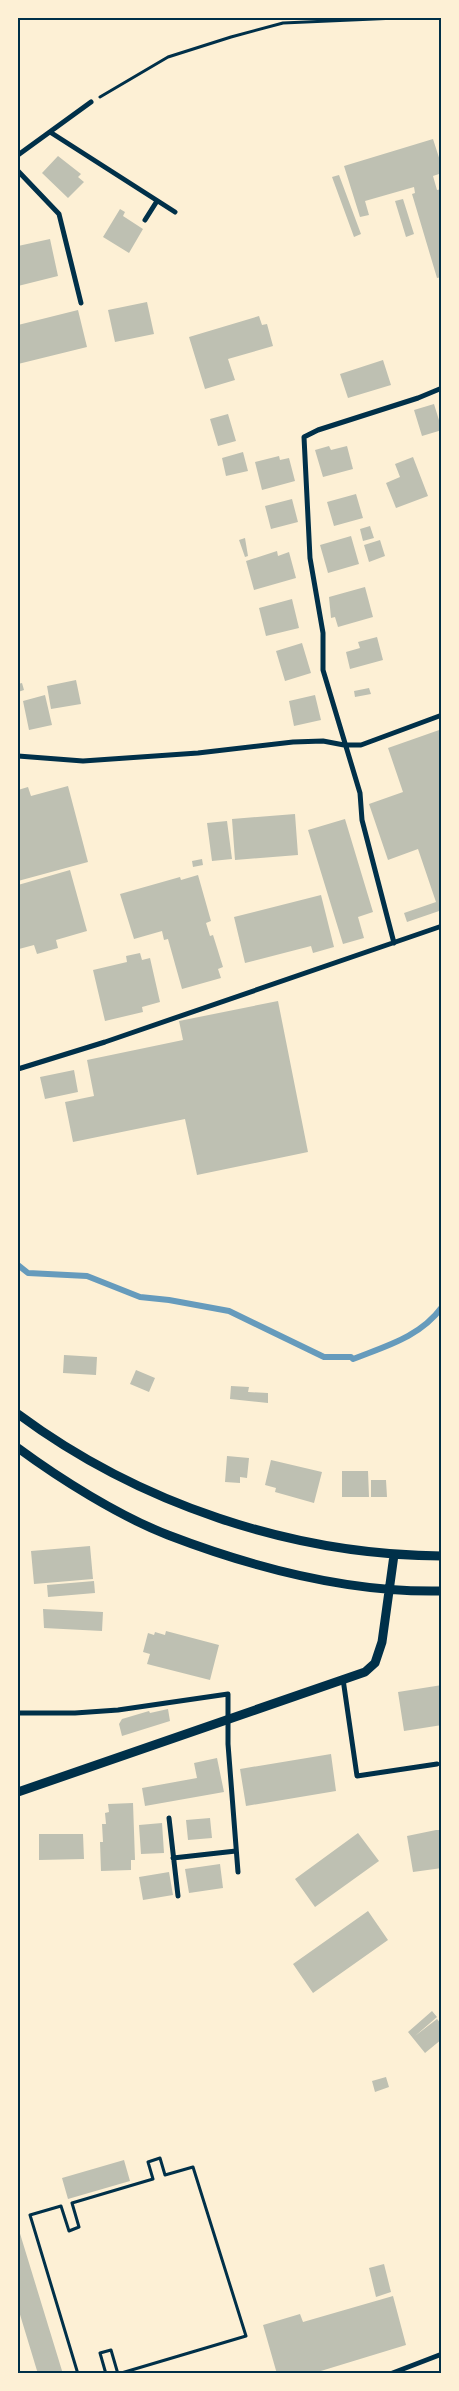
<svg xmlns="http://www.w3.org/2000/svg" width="459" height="2391" viewBox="0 0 459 2391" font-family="'Asap Condensed',sans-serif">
	<rect width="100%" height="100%" fill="#fdf0d5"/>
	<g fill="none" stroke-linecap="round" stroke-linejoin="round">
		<path stroke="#669bbc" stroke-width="6" d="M18 1265 28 1273 87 1276 140 1297 169 1300 229 1311 324 1357H351L353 1359C386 1346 420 1337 442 1307"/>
	</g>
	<path fill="#bec0b2" d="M433 139 442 167V173L433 176 437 190 442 189V277L437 278 412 194 415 193 414 187 365 201 369 215 360 217 344 166Z
		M58 156 81 174 78 177 84 182 68 198 42 173Z
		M339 175 361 234 354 237 332 177Z
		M403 199 414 234 406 237 395 201Z
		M120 209 125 212 123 216 143 229 129 253 103 237Z
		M50 239 58 276 18 286V246Z
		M147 302 154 334 115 342 108 310Z
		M78 310 87 347 18 364V325Z
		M259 316 262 325 267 324 273 346 228 359 235 380 205 389 189 337Z
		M383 360 391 385 348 398 340 374Z
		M434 404 442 430 422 436 414 410Z
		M228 414 236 441 218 446 210 419Z
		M329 446 331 450 347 446 353 469 323 477 315 450Z
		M243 452 248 471 226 476 222 458Z
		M279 456 280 460 289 458 295 481 262 490 255 462Z
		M413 457 428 496 396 508 386 483 400 477 395 464Z
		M356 494 363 518 334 526 327 502Z
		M292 499 298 522 271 529 265 506Z
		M370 526 374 538 363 541 360 529Z
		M351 536 359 564 328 573 320 545Z
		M245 538 248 556 245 557 239 540Z
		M380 540 385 556 369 562 364 545Z
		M277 551 278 556 289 552 296 578 254 590 246 561Z
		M365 587 373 617 338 627 335 617 331 618 329 597Z
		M292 599 299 628 266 636 259 608Z
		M377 637 383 660 350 669 346 652 360 648 358 642Z
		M302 643 311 673 285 681 276 651Z
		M76 680 81 704 51 709 47 686Z
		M22 683 24 690 18 692V684Z
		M369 688 371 694 355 697 354 691Z
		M45 695 52 725 29 730 23 701Z
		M315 695 321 720 294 726 289 701Z
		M442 729V910L407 922 404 913 436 902 418 849 388 860 369 804 403 792 388 748Z
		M68 786 88 862 18 881V790L28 787 31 796Z
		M295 814 298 855 235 860 232 819Z
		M345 819 373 912 358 917 364 938 343 944 308 830Z
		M227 821 232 859 212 861 207 823Z
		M202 859 203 865 193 867 192 861Z
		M70 870 87 931 56 940 58 948 37 954 34 945 19 949 18 885Z
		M198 875 211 921 206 923 210 936 213 935 223 967 218 969 221 978 182 989 168 939 164 940 162 931 134 939 120 894 180 877 181 880Z
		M321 895 334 947 313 953 311 946 245 963 234 917Z
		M140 953 142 960 150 958 160 1002 142 1007 143 1012 105 1021 93 970 127 962 126 956Z
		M278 1001 308 1152 197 1175 185 1119 73 1142 65 1102 94 1096 87 1060 183 1040 179 1021Z
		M74 1070 78 1092 45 1099 40 1077Z
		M64 1355 97 1357 96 1375 63 1373Z
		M136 1370 155 1378 149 1392 130 1384Z
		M231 1386 249 1387 248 1392 268 1393V1403L230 1399Z
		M227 1456 249 1458 247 1478 240 1477V1483L225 1482Z
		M271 1460 322 1472 314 1503 275 1492 276 1488 265 1485Z
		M342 1471H368L369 1497H342Z
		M371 1480H386L387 1497H371Z
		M90 1546 93 1579 34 1584 31 1551Z
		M94 1581 95 1593 48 1597 47 1585Z
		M43 1609 103 1612 102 1631 44 1628Z
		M166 1631 219 1645 210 1680 147 1664 150 1654 143 1652 148 1633 154 1635 155 1632 165 1635Z
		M442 1685V1725L404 1731 398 1692Z
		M168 1709 170 1721 122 1736 119 1724 122 1719 149 1711 150 1713Z
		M331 1754 336 1791 246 1806 240 1769Z
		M217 1758 224 1792 145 1806 142 1788 197 1778 194 1763Z
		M133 1803 135 1860H131V1870L101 1871 100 1842H103L102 1824H106L105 1813 109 1812 108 1804Z
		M210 1818 212 1838 188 1840 186 1820Z
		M162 1823 164 1853 141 1854 139 1825Z
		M436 1830H442V1868L413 1872 407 1836Z
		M358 1833 379 1861 315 1907 295 1879Z
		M39 1834H83L84 1859 39 1860Z
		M220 1864 223 1888 189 1893 185 1869Z
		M169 1872 173 1895 143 1900 139 1877Z
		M368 1911 388 1940 313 1993 293 1964Z
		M432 2011 437 2017 415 2036 437 2019 442 2025V2039L425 2053 408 2032Z
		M386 2077 389 2087 375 2092 372 2081Z
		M124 2160 130 2181 68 2199 62 2178Z
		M18 2227 63 2374H38L18 2308Z
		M384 2264 391 2292 376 2297 369 2268Z
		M393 2296 406 2345 311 2374H277L263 2325 300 2314 303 2322Z"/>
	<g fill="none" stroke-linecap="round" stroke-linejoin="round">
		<path stroke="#003049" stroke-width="3" d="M100 97 168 57 231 37 283 23 397 18H442
			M78 2374 30 2215 61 2206 69 2231 79 2227 72 2203 153 2179 148 2162 160 2158 165 2175 193 2167 246 2336 118 2374
			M106 2374 100 2353 111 2350 118 2374"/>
		<path stroke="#003049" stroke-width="5" d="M50 132 175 212
			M18 155 91 102
			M18 171 59 214 81 303
			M145 220 157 201
			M18 756 83 761 198 753 293 742 323 741 344 745H361L442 715
			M394 943 362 820 360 793 323 670V633L310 558 304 437 318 430 418 398 442 388
			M18 1069 105 1042 442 926
			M343 1679 357 1776 437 1764
			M18 1713H75L118 1710 228 1694V1744L238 1872
			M169 1818 178 1896
			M173 1858 236 1851
			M390 2374 442 2354"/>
		<path stroke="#003049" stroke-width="9" d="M18 1414C138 1503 291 1555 442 1556
			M18 1448C60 1479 119 1516 168 1535 254 1568 349 1593 442 1591
			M18 1792 365 1672 375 1663 382 1642 394 1555"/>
	</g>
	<rect width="459" height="2391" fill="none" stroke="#fdf0d5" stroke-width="38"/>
	<rect x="19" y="19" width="421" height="2353" fill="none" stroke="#003049" stroke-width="2"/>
</svg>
